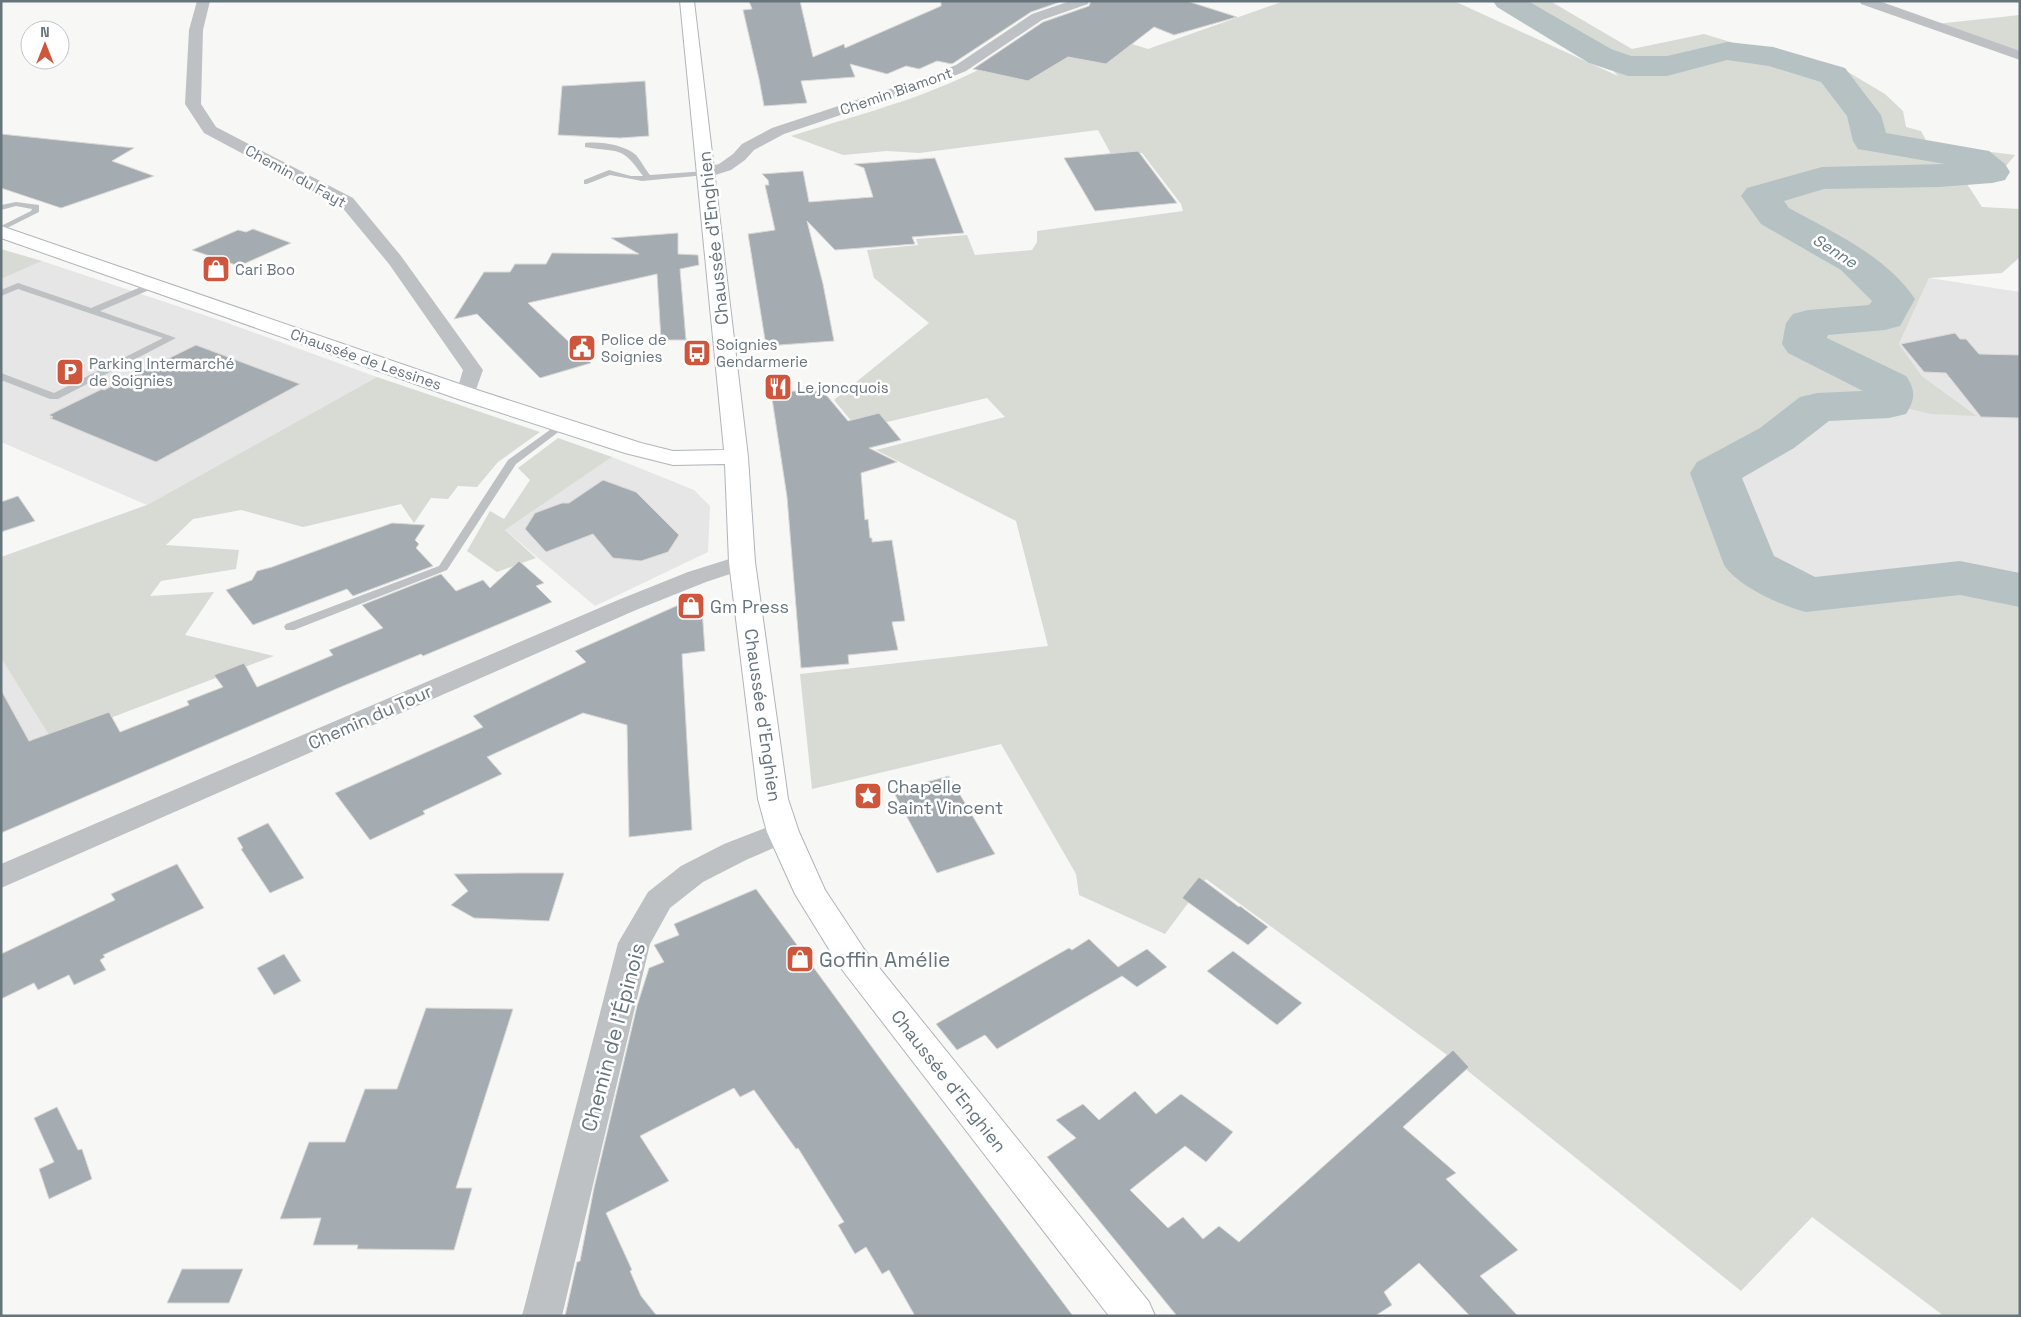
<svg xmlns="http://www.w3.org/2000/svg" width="2021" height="1317" viewBox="0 0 2021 1317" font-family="'Space Grotesk',sans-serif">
	<rect width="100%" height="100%" fill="#f7f7f5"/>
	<path fill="#e5e6e5" d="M42 261 222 321 377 377 147 505 1 442V279Z
		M1929 278 2020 292V590L1960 578 1806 595 1751 565 1715 473 1777 438 1817 407 1889 404 1930 414 1976 415 1922 376 1899 344Z
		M612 457 694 490 710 506 708 552 595 606 505 530Z
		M1 658 52 740 1 759Z"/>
	<path fill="#d7dbd4" d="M1284 1H1454L1618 76 1600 56 1507 1H1550L1632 49 1704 34 1734 43 1803 56 1848 72 1885 94 1903 111 1906 127 1921 131 1928 144 2015 155 2006 166 1967 184 1982 207 2020 209V257L2002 273 1929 278 1899 344 1922 376 1977 416 1930 414 1889 404 1817 407 1777 438 1715 473 1751 565 1805 595 1960 578 2020 590V1316H1944L1812 1217 1741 1291 1458 1063 1206 879 1165 934 1079 895 1076 874 1001 744 812 789 800 674 1048 646 1016 521 876 450 1005 417 987 398 858 429 834 400 929 323 874 278 867 250 918 245 916 239 967 235 975 255 1032 250 1037 242V231L1183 211 1181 204 1142 153 1111 154 1098 130 919 153 887 151 843 155 791 136C863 113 952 92 1015 48 1028 39 1040 29 1052 19L1148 49Z
		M2020 15V55L1936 24Z
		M1 249 42 261 1 279Z
		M377 377 540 432 498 462 477 487 458 486 448 499 431 498 414 523 401 504 303 527 241 510 193 519 166 545 239 550 236 569 161 581 150 596 214 592 185 635 274 656 52 740 1 658V557L147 505Z
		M558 438 612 457 505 530 536 558 497 572 467 551 490 511 504 519 530 480 518 468Z"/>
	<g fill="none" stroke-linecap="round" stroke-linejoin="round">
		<path fill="#b6c1c4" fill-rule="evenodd" d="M1493 1H1528L1611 49 1631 56H1667L1727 42 1773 47 1845 68 1881 115 1886 133 1989 151 2005 164 2010 172 2005 180 1992 183 1939 187 1824 189 1784 201 1789 208C1834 233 1885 255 1915 299L1900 326 1885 330 1828 335 1827 338 1906 376C1916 390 1915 400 1906 414L1889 418 1829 421 1794 448 1742 478 1774 556 1815 577 1960 561 2020 573V607L1960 595 1806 612C1780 605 1739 587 1724 565L1690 473 1697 462 1760 428 1800 397 1817 393 1863 391 1788 353 1782 344 1786 323 1793 314 1808 310 1869 305 1872 301 1841 270 1761 224 1741 196 1747 188 1822 167 1945 164 1858 149 1853 141 1847 116 1821 82 1769 66 1727 60 1667 76H1628L1589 63 1497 7Z"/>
	</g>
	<path fill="#a5acb1" stroke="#d9d9d7" d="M749 1H800L813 57 844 44 845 48 941 6V1H1063L1031 12 952 64 937 61 919 69 906 66 887 74 850 64 855 77 801 81 807 103 764 106 759 79 743 10 752 9Z
		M1091 1H1187L1237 17 1174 35 1154 27 1106 64 1068 57 1028 81 973 69 1043 22 1089 6Z
		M645 81 649 136 620 138 558 135 562 86Z
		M1 134 134 148 112 161 154 176 61 208 1 188Z
		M1138 151 1177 203 1095 211 1064 158Z
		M935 158 964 233 912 237 915 244 835 250 807 221 823 284 834 341 766 346 748 234 775 230 765 185H769L768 180 762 174 803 171 809 202 873 197 864 168 854 164Z
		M253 229 291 243 239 266 192 250 238 230 246 232Z
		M678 233V254L698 255 699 265 680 269 686 340H661L657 274 528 303 591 363 540 378 477 314 454 319 484 272H510L515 264H546L552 253 639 254 611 238Z
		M1955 333 1960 339H1966L1979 354 2020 355V418L1981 417 1946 373 1924 372 1901 344Z
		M196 345 300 384 156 462 50 418 53 417 49 415 102 389 104 390Z
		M822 390 848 421 879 413 901 440 869 448 897 462 861 473 865 520 868 519 870 538H872V542L892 540 905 621 892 622 898 650 848 655 849 664 801 668 787 497 771 392Z
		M603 480 636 492 679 535 668 552 641 561 613 558 593 534 546 552 525 529 535 513 562 503H569Z
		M18 496 35 521 1 532V502Z
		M392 523 425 525 415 540 419 544 416 548 433 566 353 596 347 589 253 625 226 590 252 580 257 571 272 567Z
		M519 561 544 583 536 586 552 602 423 656 421 654 343 686 1 833V690L29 741 109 712 120 732 189 705 187 701 223 687 214 675 244 663 257 687 333 655 329 650 383 628 362 605 441 574 456 591 483 580 490 588Z
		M701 595 705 651 682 654 692 830 629 837 627 725 583 713 487 757 502 774 423 811 425 814 370 840 335 793 483 727 473 716 586 662 575 651Z
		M949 776 995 854 937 873 893 791Z
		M268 823 304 878 270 893 241 849 243 848 237 838Z
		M177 864 204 908 103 955 105 957 100 960 106 970 74 985 69 975 38 990 34 983 1 999V954L115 900 111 894Z
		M518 873H564L549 921 474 918 451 905 468 891 454 874Z
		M1199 877 1239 907 1240 906 1268 927 1248 945 1182 898Z
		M756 889 888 1069 1073 1316H915L889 1270 882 1274 866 1247 855 1254 838 1225 844 1222 798 1148 796 1149 754 1090 740 1097 734 1088 640 1136 669 1181 606 1213 632 1270 630 1271 641 1296 657 1316H565L577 1262 580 1261 594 1188 637 1006 649 968 664 962 654 945 679 935 674 924Z
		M1089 939 1118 967 1147 949 1167 967 1137 987 1122 976 997 1049 985 1035 957 1050 936 1024 1025 973 1069 948 1072 950Z
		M1233 951 1270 979 1302 1003 1277 1025 1207 971Z
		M284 954 301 981 274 995 257 968Z
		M426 1008 513 1009 456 1188H472L454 1250 357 1249 358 1245H313L321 1218 280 1219 309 1142H345L365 1089H397Z
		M1453 1050 1469 1067 1403 1127 1456 1173 1446 1179 1518 1250 1480 1276 1518 1316H1470L1419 1263 1384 1292 1392 1305 1375 1316H1177L1047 1157 1076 1138 1056 1120 1083 1104 1099 1120 1135 1091 1156 1114 1181 1094 1233 1132 1206 1162 1185 1146 1130 1190 1168 1228 1183 1217 1203 1239 1219 1226 1239 1242Z
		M57 1107 78 1150 82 1149 92 1179 49 1199 39 1169 54 1162 34 1118Z
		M182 1269H243L229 1303H167Z"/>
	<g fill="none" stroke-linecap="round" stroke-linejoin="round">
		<defs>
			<path id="secondary" d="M680 1H694L748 457 755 562 788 799 799 832 825 890 864 949 1149 1302 1155 1316H1109L840 967 795 894 767 832 758 799 729 562 725 464 673 465 625 453 458 399 1 238V226L474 389 641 443 673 451 724 450Z"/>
		</defs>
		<use href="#secondary" stroke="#afb5b9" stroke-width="2"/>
		<path fill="#bdc1c4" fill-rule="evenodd" d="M585 143C600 141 625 145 636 155 641 161 645 169 650 175L706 171 710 173 706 175 642 181 610 175 587 184H584V180L609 170 631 176H643C621 145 620 153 585 147Z
			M16 202 39 205V212L1 231V226L31 211 32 209 16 206 1 210V205Z
			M18 283 91 308 148 284H154V288L100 311 176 338 58 399H50L1 380V373L54 393 163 338 18 289 1 296V290Z
			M561 422 565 423 566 425 565 427 516 464 447 570 294 630H286L284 627 286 624 439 566 508 460Z"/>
		<path fill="#bdc1c4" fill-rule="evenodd" d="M197 1H210L203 30 201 104 216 127 353 198 401 256 483 370 473 398 466 400 459 398 456 394 463 370 389 264 341 206 204 133 185 104 189 30Z
			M1070 1H1089L1088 4 1042 20 966 71 939 82 784 134 754 150 745 160 731 170 706 178 700 177 698 173 700 169 719 164 733 154 742 144 772 128 929 76 956 65 1032 14Z
			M1860 1H1879L2020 51V60L1861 4Z
			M742 555 751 557 754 562 751 567 706 582 636 610 1 888V864L618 600 688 572Z
			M783 821 794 825 798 832 794 839 746 860 703 882 670 908 650 944 562 1316H522L618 943 648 892 681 866 724 844Z"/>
		<use href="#secondary" fill="#fff" fill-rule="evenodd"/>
	</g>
	<defs>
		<symbol id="shop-square" viewBox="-11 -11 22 22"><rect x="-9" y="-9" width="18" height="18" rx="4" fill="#ce563d" stroke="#fff"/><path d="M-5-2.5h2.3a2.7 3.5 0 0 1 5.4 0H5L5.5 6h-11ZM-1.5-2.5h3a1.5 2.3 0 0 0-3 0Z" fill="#fff"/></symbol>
		<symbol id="civic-square" viewBox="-11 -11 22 22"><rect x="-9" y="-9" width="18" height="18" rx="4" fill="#ce563d" stroke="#fff"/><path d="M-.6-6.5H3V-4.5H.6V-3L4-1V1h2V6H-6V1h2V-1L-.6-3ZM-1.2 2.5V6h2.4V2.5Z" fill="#fff"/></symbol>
		<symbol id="bus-square" viewBox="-11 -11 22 22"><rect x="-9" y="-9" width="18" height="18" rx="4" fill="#ce563d" stroke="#fff"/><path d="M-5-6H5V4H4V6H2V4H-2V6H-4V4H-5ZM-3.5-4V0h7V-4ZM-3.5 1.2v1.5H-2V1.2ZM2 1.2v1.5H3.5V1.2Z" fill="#fff"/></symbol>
		<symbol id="parking-square" viewBox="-11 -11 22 22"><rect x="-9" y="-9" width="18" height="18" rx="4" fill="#ce563d" stroke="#fff"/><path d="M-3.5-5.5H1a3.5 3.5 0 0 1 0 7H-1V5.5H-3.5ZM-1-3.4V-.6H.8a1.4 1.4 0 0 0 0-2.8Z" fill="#fff"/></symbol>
		<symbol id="restaurant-square" viewBox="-11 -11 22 22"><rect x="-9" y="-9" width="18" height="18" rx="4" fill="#ce563d" stroke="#fff"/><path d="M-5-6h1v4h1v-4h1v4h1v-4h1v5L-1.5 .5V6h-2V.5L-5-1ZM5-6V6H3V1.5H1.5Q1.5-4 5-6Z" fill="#fff"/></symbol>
		<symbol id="sight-square" viewBox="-11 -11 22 22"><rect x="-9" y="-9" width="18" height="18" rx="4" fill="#ce563d" stroke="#fff"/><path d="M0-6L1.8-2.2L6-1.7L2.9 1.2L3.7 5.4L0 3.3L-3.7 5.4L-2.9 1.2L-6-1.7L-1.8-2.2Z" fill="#fff"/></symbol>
	</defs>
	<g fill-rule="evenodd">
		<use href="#shop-square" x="200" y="253" width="32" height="32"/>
		<use href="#civic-square" x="566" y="332" width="32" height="32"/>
		<use href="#bus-square" x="681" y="337" width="32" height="32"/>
		<use href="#parking-square" x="54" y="356" width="32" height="32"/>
		<use href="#restaurant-square" x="762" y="371" width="32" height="32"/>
		<use href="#shop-square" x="675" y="590" width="32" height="32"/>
		<use href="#sight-square" x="852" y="780" width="32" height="32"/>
		<use href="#shop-square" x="784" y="943" width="32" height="32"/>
	</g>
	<g text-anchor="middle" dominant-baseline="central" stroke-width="5" stroke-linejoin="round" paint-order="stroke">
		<g font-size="15" fill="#66747c" stroke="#fff">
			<text transform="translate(896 91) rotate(-19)">Chemin Biamont</text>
			<text transform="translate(296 176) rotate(29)">Chemin du Fayt</text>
			<text transform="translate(366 359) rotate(19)">Chaussée de Lessines</text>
		</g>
		<g font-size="15" fill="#66747c" stroke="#fff" text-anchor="start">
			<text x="235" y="269">Cari Boo</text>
			<text x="601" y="339">Police de<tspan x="601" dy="17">Soignies</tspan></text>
			<text x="716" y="344">Soignies<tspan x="716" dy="17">Gendarmerie</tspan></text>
			<text x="89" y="363">Parking Intermarché<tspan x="89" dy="17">de Soignies</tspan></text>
			<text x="797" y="387">Le joncquois</text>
		</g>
		<g font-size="16" font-style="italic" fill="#66797e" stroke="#fff">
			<text transform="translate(1835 251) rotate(32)">Senne</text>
		</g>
		<g font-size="18" fill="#66747c" stroke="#fff">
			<text transform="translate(713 238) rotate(-96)">Chaussée d'Enghien</text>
			<text transform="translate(763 715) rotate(82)">Chaussée d'Enghien</text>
			<text transform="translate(370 717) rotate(-24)">Chemin du Tour</text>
			<text transform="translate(949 1081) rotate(52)">Chaussée d'Enghien</text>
		</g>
		<g font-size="18" fill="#66747c" stroke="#fff" text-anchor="start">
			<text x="710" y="606">Gm Press</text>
			<text x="887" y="786">Chapelle<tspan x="887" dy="21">Saint Vincent</tspan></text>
		</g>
		<g font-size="21" fill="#66747c" stroke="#fff" text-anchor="start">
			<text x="819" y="959">Goffin Amélie</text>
		</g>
		<g font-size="21" fill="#66747c" stroke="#fff">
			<text transform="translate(613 1037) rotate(-75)">Chemin de l'Épinois</text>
		</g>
	</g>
	<rect width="2021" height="1317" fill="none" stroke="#66747c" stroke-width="5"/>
	<g transform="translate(45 45)"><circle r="24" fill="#ffffff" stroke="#c2c7cb"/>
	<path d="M0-4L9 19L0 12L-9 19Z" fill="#ce563d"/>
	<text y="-8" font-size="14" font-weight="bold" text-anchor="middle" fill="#66747c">N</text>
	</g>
</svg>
